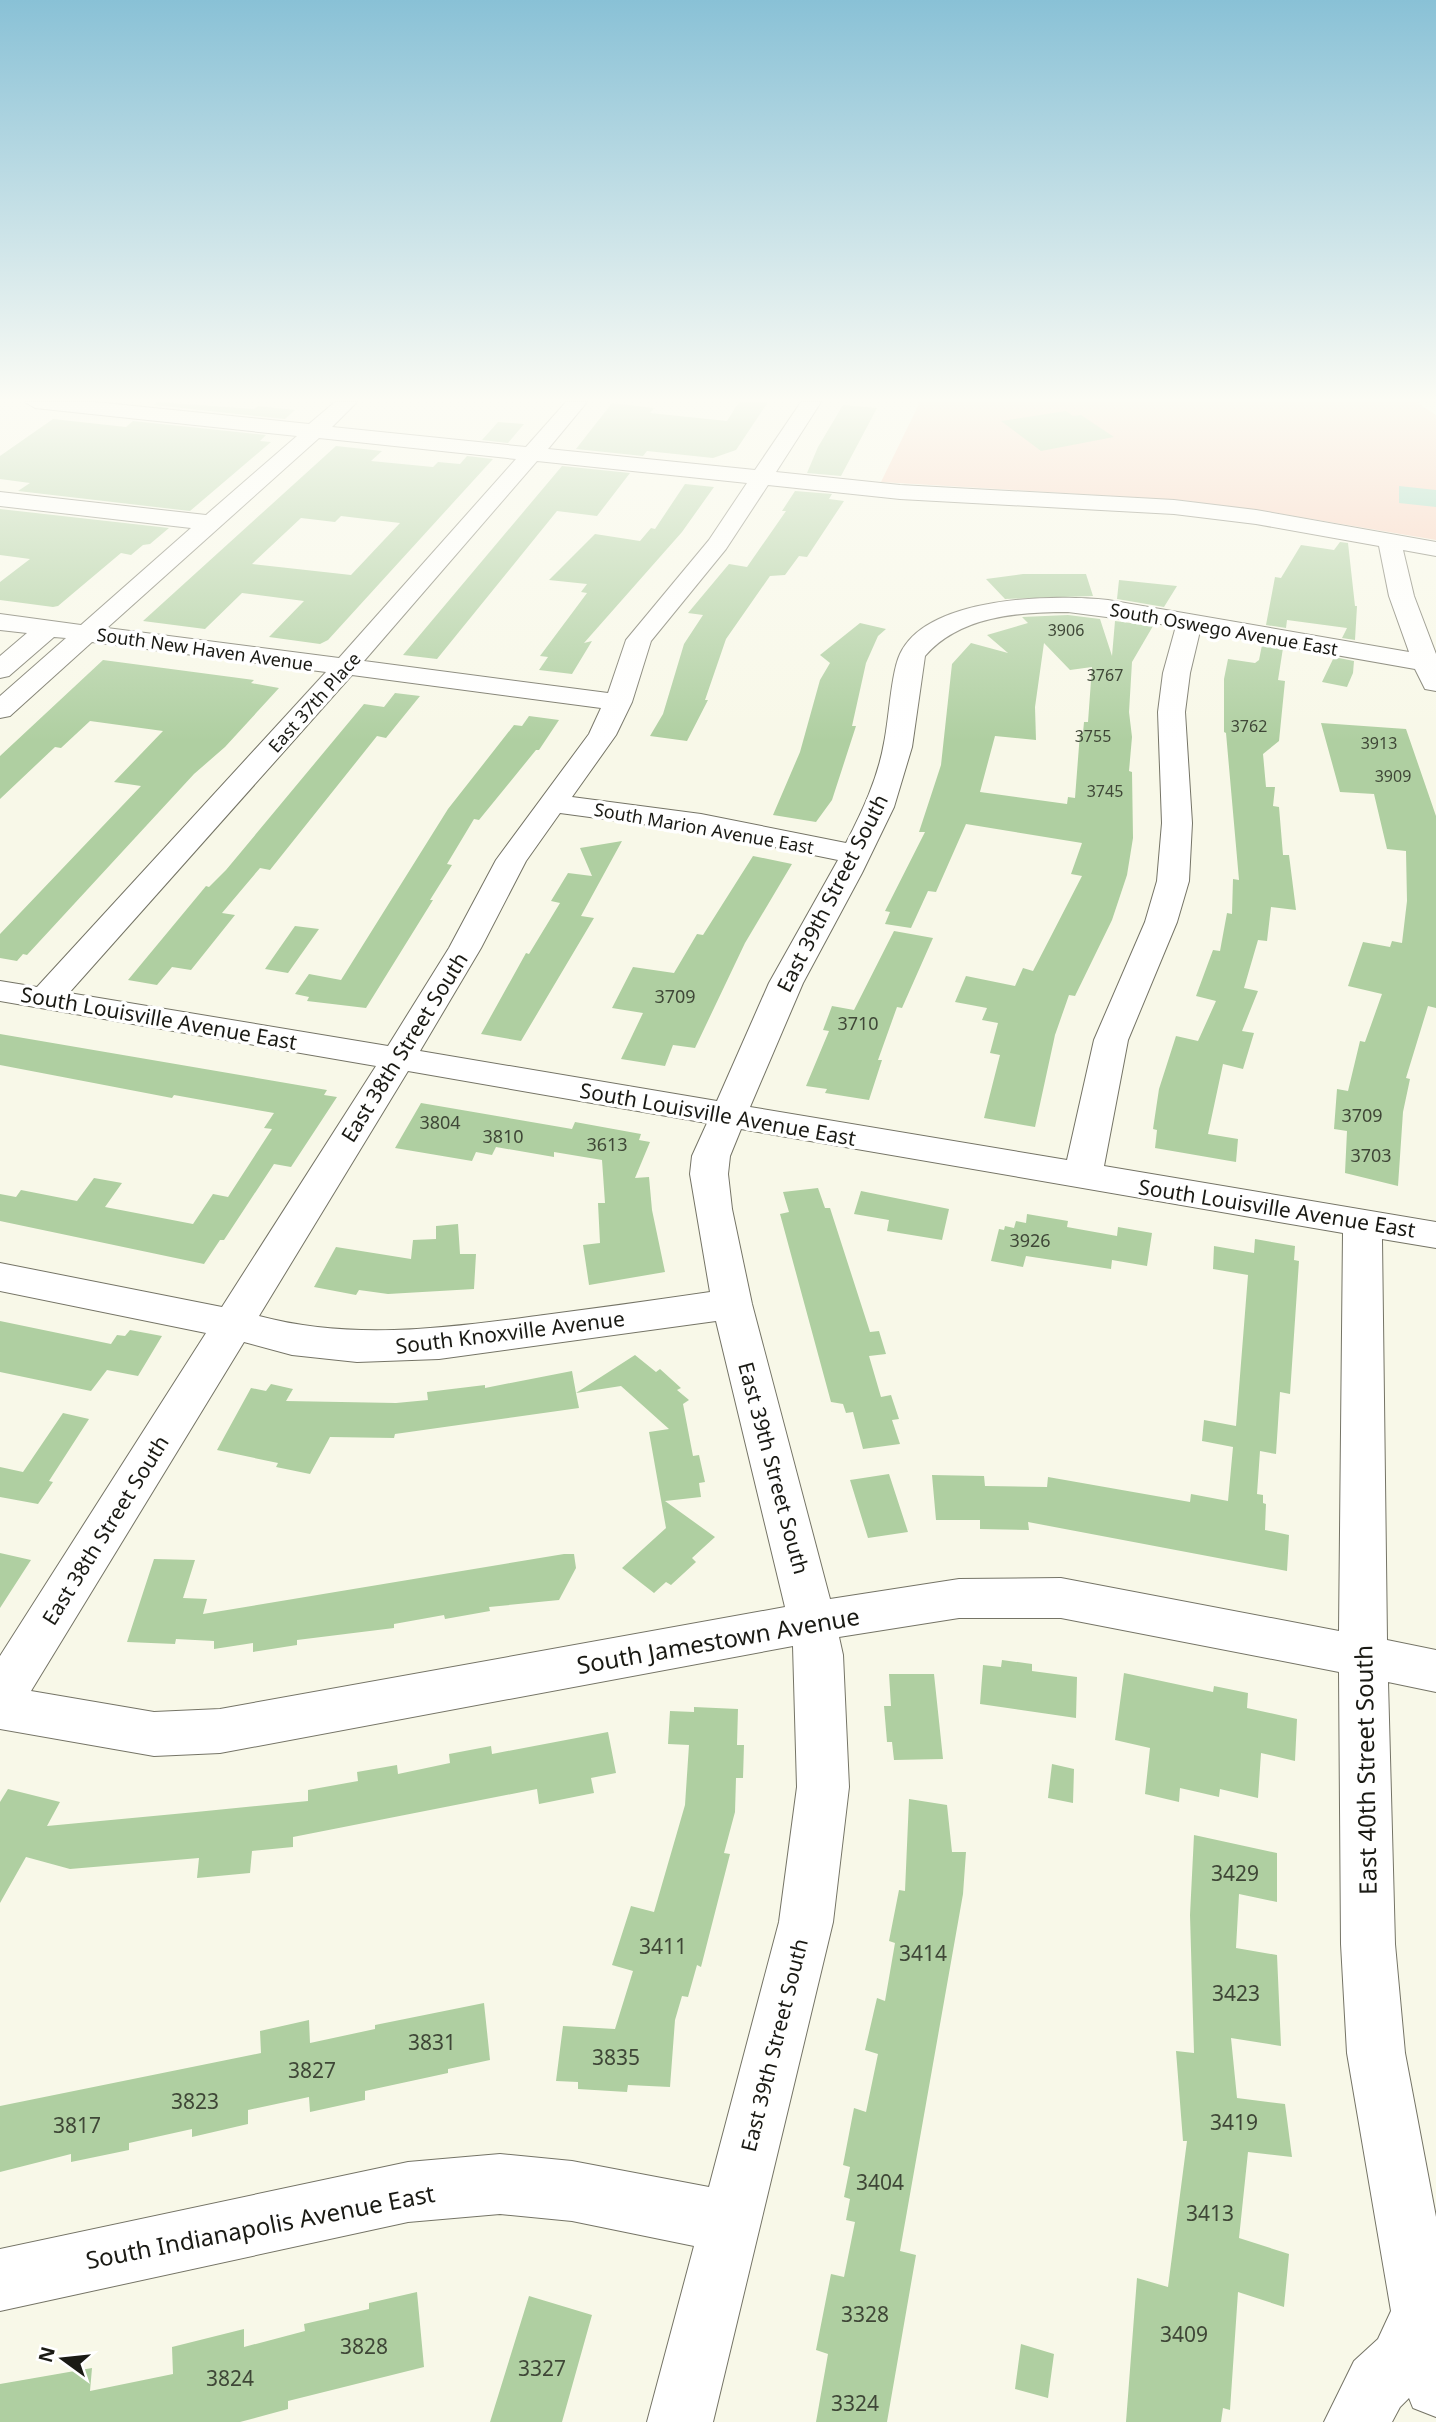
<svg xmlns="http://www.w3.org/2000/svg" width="1436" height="2422" viewBox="0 0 1436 2422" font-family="'Noto Sans',sans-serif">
	<rect width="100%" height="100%" fill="#f8f8e8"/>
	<path fill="#f9cdba" d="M920 402H1416L1436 415V540L1264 511 1179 500 881 482Z"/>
	<path fill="#9ad5bc" d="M1399 486 1436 490V507L1399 503Z"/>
	<path fill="#afcfa1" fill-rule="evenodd" d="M158 402 254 409 258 406 295 410 285 419 154 405Z
		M739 402H768L736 450 713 458 647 451 643 456 576 449 612 403 654 408 650 413 727 421Z
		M843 405 877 408 841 476 807 473 818 447Z
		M1066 411 1073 416 1081 415 1114 437 1041 451 1001 421Z
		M53 419 126 427 133 421 266 435 260 441 271 442 190 511 18 491 30 483 0 479V456Z
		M498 422 524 424 508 443 482 440Z
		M336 446 382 451 371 461 433 467 438 462 460 464 467 456 493 459 328 640 320 644 269 637 304 601 242 593 205 629 143 621ZM341 516 400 523 351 575 252 564 301 518 335 522Z
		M562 466 630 473 597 516 557 511 437 659 403 655Z
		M685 484 714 487 682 532 584 643 592 641 572 674 539 670 548 657 540 656 587 593 581 592 587 584 549 580 595 534 640 541 651 528 655 529Z
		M795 491 832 494 829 499 844 501 807 557 799 556 785 575 770 576 726 639 705 700H708L687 741 650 736 663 714 684 644 703 615 688 613 729 564 747 567 786 511H782Z
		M0 509 169 528 150 544 143 545 131 555 121 553 58 606 53 607 0 600V582L30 559 0 555Z
		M1340 542 1348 543 1355 606H1357L1355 640 1342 638 1347 628 1287 620 1286 628 1266 625 1275 577 1281 578 1301 545 1334 550Z
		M1023 574H1086L1093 596 1005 599 986 579Z
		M1119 580 1177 586 1164 607 1117 599Z
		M1068 615 1100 619 1112 656 1115 621 1153 626 1132 662 1129 712 1132 737 1129 771 1132 772 1133 838 1127 875 1112 920 1075 996 1069 995 1055 1035 1035 1127 984 1118 1000 1055 990 1053 998 1023 982 1020 987 1008 955 1002 966 976 1015 986 1023 968 1033 971 1082 876 1071 874 1082 843 966 824 936 892 928 891 911 928 885 924 890 912 885 911 925 832H919L941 765 952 664 971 643 1008 653 987 635 1028 623 1022 617ZM1044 643 1070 670 1092 667 1088 722H1084L1083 733H1080L1075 798 1068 797 1067 804 980 792 995 736 1036 740 1035 707Z
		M860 623 886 629 878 636 866 663 852 726H856L832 800 816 822 773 815 800 752 820 680 830 663 820 655Z
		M1262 645 1283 648 1278 680 1285 681 1279 741 1263 754 1266 787H1275L1273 806 1279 807 1283 855H1289L1296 910 1271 907 1267 941 1258 940 1244 988 1258 991 1242 1031 1254 1033 1243 1069 1223 1064 1208 1134 1238 1139 1236 1162 1155 1148 1157 1130 1153 1129 1159 1089 1176 1036 1198 1041 1216 1001 1196 996 1213 950 1220 951 1227 913 1232 914 1233 879 1239 880 1226 733 1224 732V679L1228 659 1255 663 1259 660Z
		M1334 657 1354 661 1353 673 1347 687 1322 682Z
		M103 660 254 680 251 683 279 688 225 747 194 774 27 955 23 954 17 961 0 958V934L141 786 114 782 163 731 90 721 61 748 55 747 0 799V756Z
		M395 693 420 696 386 738 377 736 270 870 260 868 222 913 235 915 191 970 172 967 157 985 128 980 206 886 209 887 226 870 364 704 384 707Z
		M529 716 559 720 539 750H536L479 820 474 819 447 864 452 865 430 900H433L366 1008 307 1001 309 997 295 994 309 974 341 980 448 809 514 725 522 726Z
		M1321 723 1406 729 1436 816V1008L1428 1006 1406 1078 1410 1079 1403 1112 1398 1186 1345 1173 1347 1131 1334 1129 1337 1089 1348 1091 1360 1041 1365 1042 1382 994 1348 986 1363 942 1390 947 1392 941 1402 943 1407 901 1406 851 1387 849 1374 794 1340 792Z
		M622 841 581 916 594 918 521 1041 481 1034 526 953 529 954 560 903 551 901 568 873 592 876 580 848Z
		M753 856 792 864 745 943 695 1048 673 1045 665 1066 621 1059 643 1013 612 1008 633 967 674 973 697 934 703 935Z
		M295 926 319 929 288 973 265 969Z
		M894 931 933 938 902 1008 897 1007 878 1060H882L869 1100 825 1093 827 1089 806 1086 829 1031 823 1030 832 1006 854 1010Z
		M0 1034 327 1090 324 1095 337 1097 291 1167 274 1164 224 1240H220L204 1264 0 1221V1194L16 1197 21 1190 77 1201 94 1178 122 1183 105 1207 193 1224 213 1194 228 1197 272 1129 264 1128 274 1113 174 1095 172 1098 0 1065Z
		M421 1103 572 1129 575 1122 641 1134 639 1140 650 1142 635 1178 649 1177 652 1210 665 1272 589 1285 583 1245 600 1243 598 1203H605L602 1160 554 1152V1157L496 1147 492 1155 476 1152 472 1161 395 1148Z
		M818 1188 825 1208H830L870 1332 879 1331 886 1354 869 1356 881 1397 891 1395 899 1419 892 1420 900 1444 863 1449 853 1412 846 1413 843 1404 831 1402 780 1214 789 1212 783 1192Z
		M861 1191 949 1209 942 1240 887 1231 889 1220 854 1214Z
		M1027 1214 1068 1221 1067 1227 1117 1236 1118 1227 1152 1233 1147 1266 1112 1260 1111 1269 1026 1256 1023 1267 991 1261 999 1229 1004 1230 1005 1226 1014 1228 1016 1221 1026 1223Z
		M458 1224 460 1254H476L474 1289 388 1294 359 1290 356 1295 314 1287 336 1247 411 1259 413 1240 436 1239V1226Z
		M1255 1239 1295 1246 1294 1260 1299 1261 1290 1394 1280 1392 1276 1454 1260 1451 1257 1494 1263 1495V1503L1266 1504 1265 1530 1289 1535 1287 1571 1028 1522 1029 1530 980 1529V1520H936L932 1475 984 1476 985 1486 1047 1487 1048 1477 1190 1502 1191 1494 1228 1501 1233 1447 1202 1441 1204 1420 1236 1426 1248 1275 1213 1269 1214 1246 1254 1253Z
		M0 1321 111 1344 117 1335 125 1336 130 1330 162 1336 138 1376 107 1370 91 1391 0 1372Z
		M635 1355 656 1372 660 1369 681 1388 677 1390 689 1400 683 1404 693 1456 699 1455 705 1482 699 1483 701 1497 665 1501 715 1537 692 1558 696 1562 671 1585 666 1582 654 1593 622 1568 666 1528 649 1432 669 1429 621 1386 576 1393 579 1408 395 1434 394 1438 330 1437 310 1474 276 1467 278 1463 217 1450 251 1388 266 1391 271 1384 293 1389 286 1401 396 1403 428 1400 427 1392 485 1385V1388L572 1371 576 1393Z
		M63 1413 89 1419 49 1481 53 1482 38 1504 0 1497V1467L23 1472Z
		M889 1474 908 1532 868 1538 850 1480Z
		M0 1553 31 1560 0 1608Z
		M564 1554H574L576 1568 559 1600 489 1607 490 1611 445 1619 444 1615 394 1624V1628L297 1640V1645L253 1652V1643L214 1649V1641L176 1639 175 1644 127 1642 154 1559 195 1560 183 1598 207 1599 203 1614Z
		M1002 1660 1032 1664V1671L1077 1677 1076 1718 980 1704 983 1665 1001 1667Z
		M1124 1673 1213 1692 1214 1686 1248 1693 1247 1708 1297 1719 1295 1761 1261 1753 1258 1798 1220 1789 1219 1797 1180 1788 1179 1802 1145 1794 1150 1748 1115 1740Z
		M889 1674H934L943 1759 894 1760 892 1742H887L884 1706H891Z
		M694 1707 738 1709 737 1745H744L743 1778H736L735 1812 724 1853 730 1854 701 1967 697 1965 688 1997 682 1996 675 2020 670 2087 628 2085 627 2092 578 2089V2082L556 2081 563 2026 615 2029 633 1971 612 1965 631 1906 654 1912 685 1805 689 1745 668 1744 670 1711 694 1712Z
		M608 1732 616 1773 591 1778 594 1793 539 1804 537 1789 293 1837V1847L252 1851 250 1873 197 1878 199 1858 70 1869 26 1857 0 1903V1802L8 1789 60 1802 47 1826 196 1812 308 1801V1790L358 1781 357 1772 397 1765 398 1774 450 1763 449 1754 491 1746 492 1754Z
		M1052 1764 1074 1769 1073 1803 1048 1798Z
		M909 1799 947 1805 952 1852H966L963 1894 900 2251 916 2255 887 2422H816L828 2354 816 2350 831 2274 844 2277 855 2222 846 2220 850 2199 844 2197 850 2167 843 2165 854 2108 866 2112 878 2054 865 2050 877 1998 885 2001 895 1943 889 1941 899 1890 905 1891Z
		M1194 1835 1277 1853V1902L1239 1894 1236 1948 1277 1955 1281 2046 1231 2038 1237 2098 1285 2104 1292 2157 1248 2152 1239 2238 1289 2254 1284 2307 1238 2292 1230 2410 1223 2408 1221 2422H1126L1137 2278 1168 2287 1187 2141H1183L1176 2051 1194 2053 1190 1915Z
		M484 2003 490 2060 448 2069V2073L365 2091V2100L310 2112 309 2097 248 2110V2124L192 2137V2129L129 2143V2150L71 2162V2154L0 2172V2106L261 2053 260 2031 309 2020 310 2043 375 2029V2025Z
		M417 2292 424 2367 288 2401V2409L240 2422H0V2384L92 2368 90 2391 173 2374 172 2347 244 2329V2347L305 2331 304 2324 369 2309V2303Z
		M529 2296 592 2315 562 2422H490Z
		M1021 2344 1054 2354 1048 2398 1015 2389Z"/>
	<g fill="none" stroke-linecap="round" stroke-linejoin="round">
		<defs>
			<path id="minor" d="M25 402H95L309 424 335 402H357L332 427 526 447 566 402H587L548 449 755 470 801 402H821L776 472 900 485 1174 500 1256 510 1436 542V556L1403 550 1414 596 1436 654V691L1425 689 1415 669 1200 631 1190 673 1185 712 1192 823 1189 881 1177 922 1128 1040 1104 1166 1436 1222V1248L1382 1239 1387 1640 1436 1650V1692L1388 1682 1395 1944 1405 2053 1436 2217V2417L1413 2408 1409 2398 1400 2407 1392 2422H1324L1354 2361 1378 2339 1391 2311 1347 2053 1341 1944 1339 1672 1061 1618H959L839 1637 843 1655 849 1787 833 1922 713 2422H647L694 2246 572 2221 500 2214 408 2222 0 2311V2249L408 2162 500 2154 572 2161 709 2187 779 1922 797 1787 793 1646 220 1753 154 1756 0 1729V1656L206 1333 0 1291V1263L222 1307 376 1066 0 1001V981L37 987 326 672 92 642 10 716 0 718V696L66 638 54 637 9 676 0 678V656L27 633 0 630V614L81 625 191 528 0 506V492L206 515 297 436 35 408ZM319 438 516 459 339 658 107 628ZM537 461 747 483 709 540 626 640 608 693 364 661ZM768 485 900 499 1174 514 1256 524 1379 546 1389 596 1409 652 1108 600C1054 594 927 596 900 654 891 673 889 720 884 743 878 778 862 812 846 843L701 814 572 797 616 735 632 702 651 641 726 549ZM1068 612 1176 626 1163 673 1158 712 1162 823 1157 881 1145 922 1094 1040 1067 1160 750 1107 803 983 862 873 894 807 912 747 925 656C960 616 1018 612 1068 612ZM352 675 601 708 589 734 496 860 449 948 388 1046 69 993ZM560 813 701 832 838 860 769 983 717 1101 420 1051 481 948 526 861ZM408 1071 707 1123 692 1156 690 1174 710 1292C650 1301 589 1309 529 1317 439 1329 349 1340 259 1316ZM741 1129 1343 1233 1339 1631 1061 1578 959 1579 830 1599 752 1304 732 1209 728 1174 730 1156ZM716 1321 785 1607 220 1709 154 1712 31 1691 244 1342 292 1355 357 1362 439 1359Z"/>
		</defs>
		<use href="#minor" stroke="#757466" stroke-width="2"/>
		<use href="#minor" fill="#fff" fill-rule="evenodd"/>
	</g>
	<linearGradient id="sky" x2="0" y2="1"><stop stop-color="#89c1d6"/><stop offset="0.54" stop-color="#fcfcf5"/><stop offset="1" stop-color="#fcfcf5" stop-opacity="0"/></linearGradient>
	<rect width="1436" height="741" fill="url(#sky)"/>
	<g text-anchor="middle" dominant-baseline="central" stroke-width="7" stroke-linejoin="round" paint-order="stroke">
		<g font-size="16" fill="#3f4737">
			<text x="1066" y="630">3906</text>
			<text x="1105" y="675">3767</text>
			<text x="1249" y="726">3762</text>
			<text x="1093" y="736">3755</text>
			<text x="1379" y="743">3913</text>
			<text x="1393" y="776">3909</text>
			<text x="1105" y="791">3745</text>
		</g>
		<g font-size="18" fill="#1a1a14" stroke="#fff">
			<text transform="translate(1224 629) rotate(10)">South Oswego Avenue East</text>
			<text transform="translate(205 649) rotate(8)">South New Haven Avenue</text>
			<text transform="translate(314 702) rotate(-48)">East 37th Place</text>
			<text transform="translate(704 828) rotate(10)">South Marion Avenue East</text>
		</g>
		<g font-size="18" fill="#3f4737">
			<text x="675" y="996">3709</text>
			<text x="858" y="1023">3710</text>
			<text x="1362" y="1115">3709</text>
			<text x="440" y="1122">3804</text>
			<text x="503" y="1136">3810</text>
			<text x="607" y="1144">3613</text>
			<text x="1371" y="1155">3703</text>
			<text x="1030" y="1240">3926</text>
		</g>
		<g font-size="21" fill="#1a1a14" stroke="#fff">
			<text transform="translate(832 893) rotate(-63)">East 39th Street South</text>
			<text transform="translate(159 1018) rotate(10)">South Louisville Avenue East</text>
			<text transform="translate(404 1047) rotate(-58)">East 38th Street South</text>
			<text transform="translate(718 1114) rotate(10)">South Louisville Avenue East</text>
			<text transform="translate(1277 1208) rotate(9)">South Louisville Avenue East</text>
			<text transform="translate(510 1332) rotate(-7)">South Knoxville Avenue</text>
			<text transform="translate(774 1468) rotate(75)">East 39th Street South</text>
			<text transform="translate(105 1530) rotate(-58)">East 38th Street South</text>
			<text transform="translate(774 2045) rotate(-76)">East 39th Street South</text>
		</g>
		<g font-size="21" fill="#3f4737">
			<text x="1235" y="1873">3429</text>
			<text x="663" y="1946">3411</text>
			<text x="923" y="1953">3414</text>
			<text x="1236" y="1993">3423</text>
			<text x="432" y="2042">3831</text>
			<text x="616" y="2057">3835</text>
			<text x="312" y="2070">3827</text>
			<text x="195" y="2101">3823</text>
			<text x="1234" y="2122">3419</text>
			<text x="77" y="2125">3817</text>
			<text x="880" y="2182">3404</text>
			<text x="1210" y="2213">3413</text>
			<text x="865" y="2314">3328</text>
			<text x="1184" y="2334">3409</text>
			<text x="364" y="2346">3828</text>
			<text x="542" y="2368">3327</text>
			<text x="230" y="2378">3824</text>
			<text x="855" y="2403">3324</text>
		</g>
		<g font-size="24" fill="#1a1a14" stroke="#fff">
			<text transform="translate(718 1640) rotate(-10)">South Jamestown Avenue</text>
			<text transform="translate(1365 1770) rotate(-91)">East 40th Street South</text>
			<text transform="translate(260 2226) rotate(-11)">South Indianapolis Avenue East</text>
		</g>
	</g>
	<g transform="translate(63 2359) rotate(285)" stroke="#ffffff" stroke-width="5" paint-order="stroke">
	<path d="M0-5L12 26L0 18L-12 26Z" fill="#1a1a14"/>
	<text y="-10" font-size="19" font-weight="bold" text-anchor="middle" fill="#1a1a14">N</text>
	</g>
</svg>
